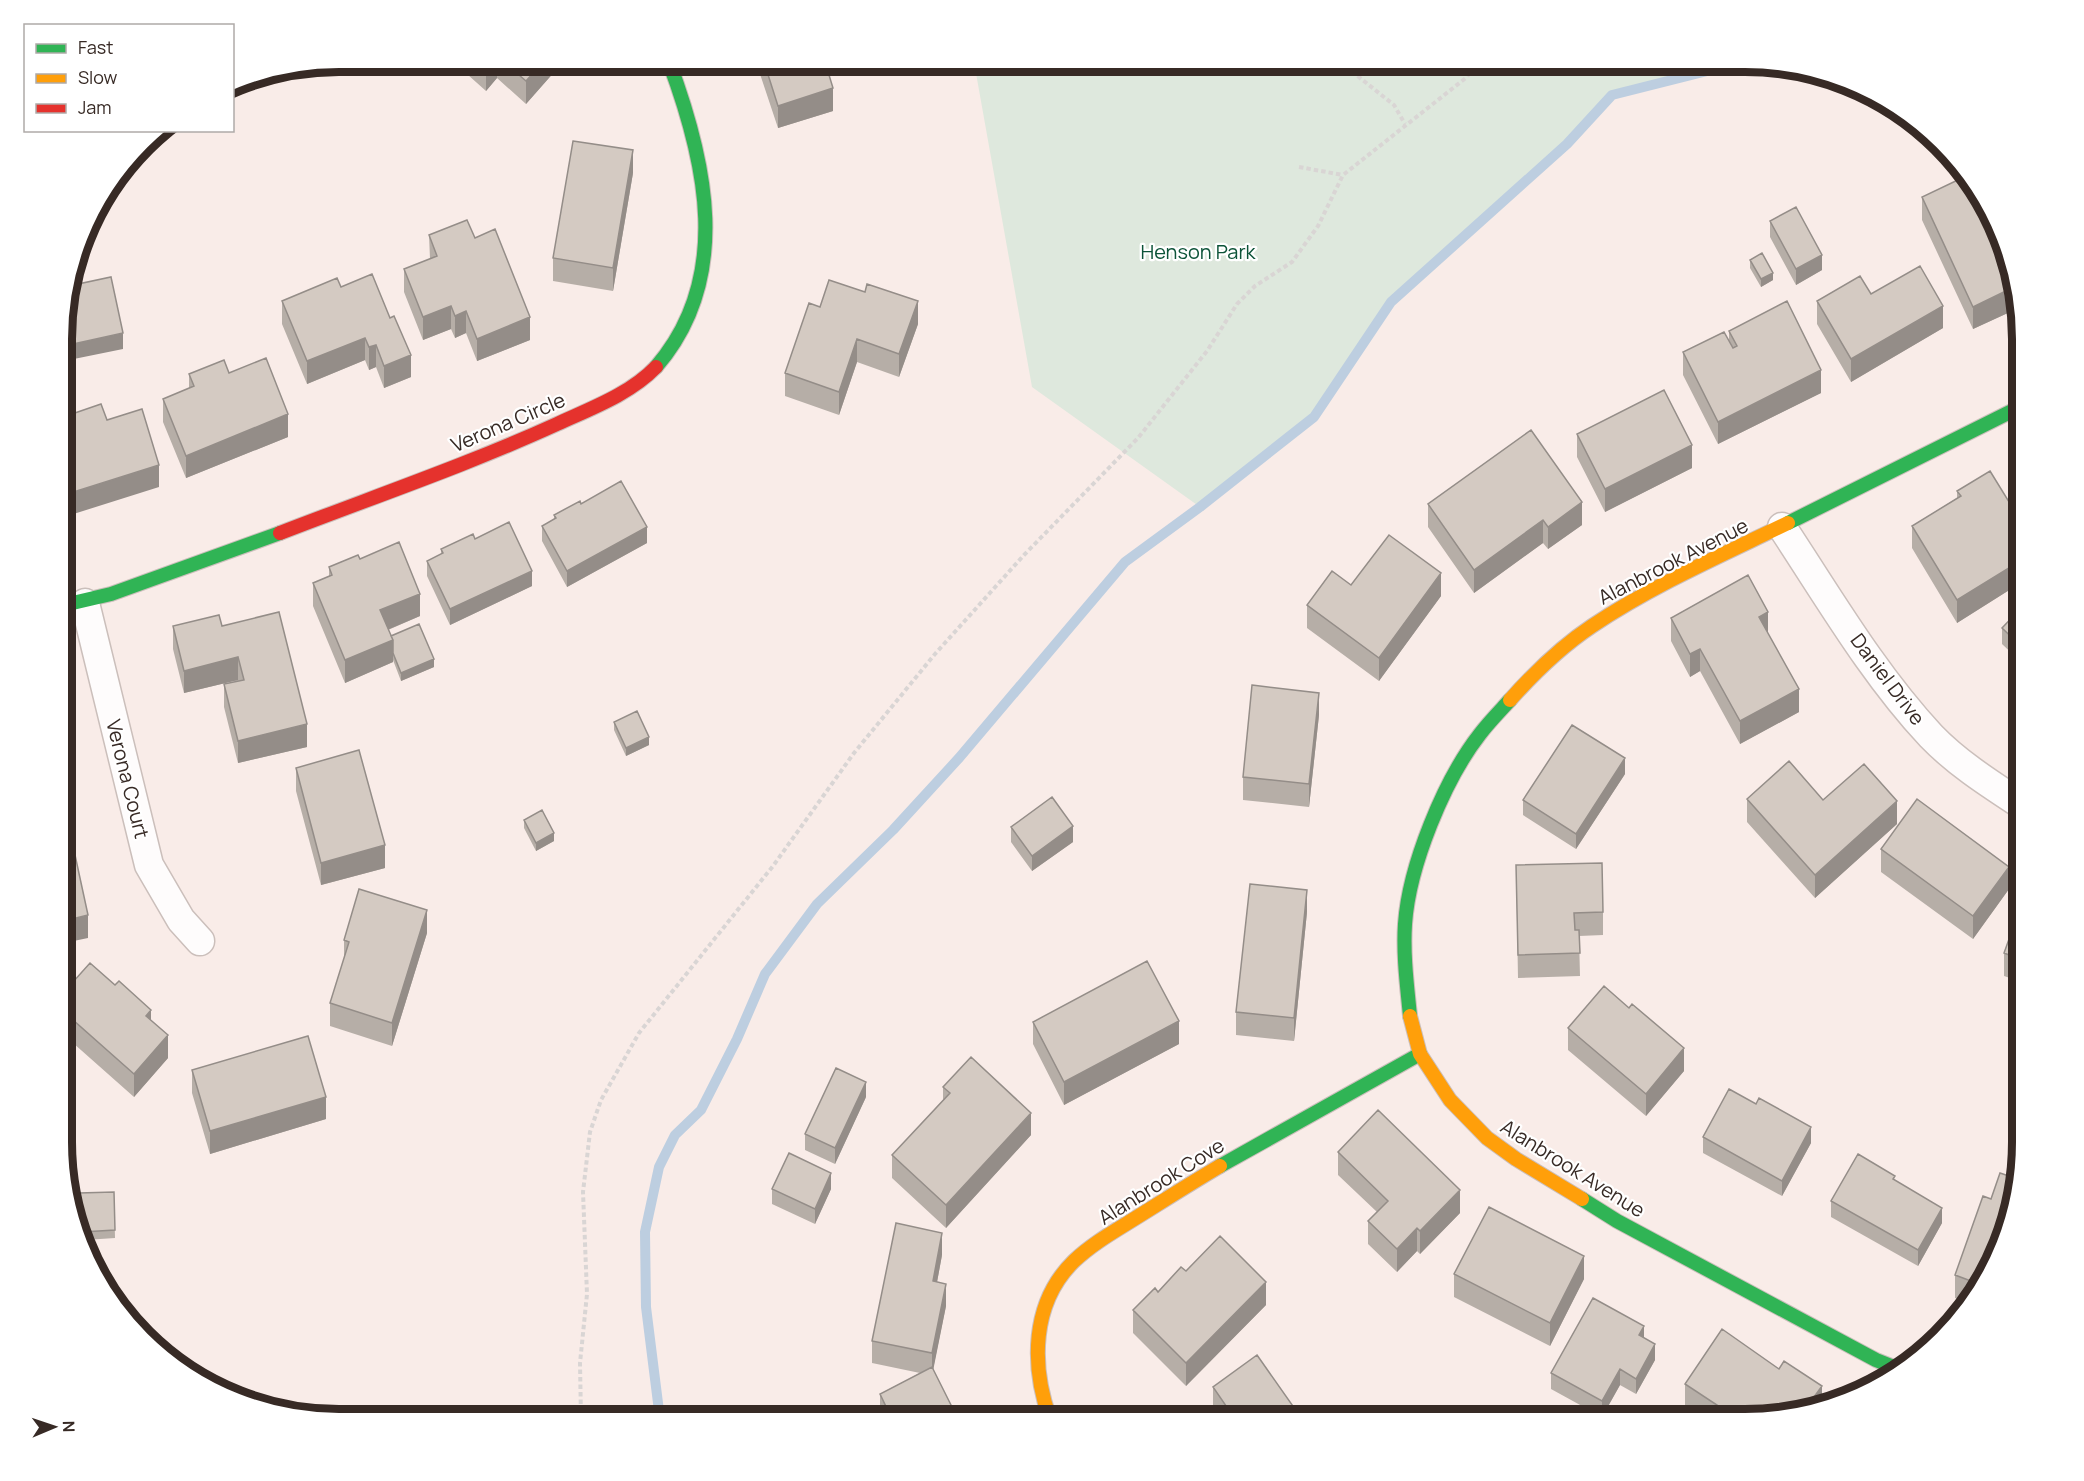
<svg xmlns="http://www.w3.org/2000/svg" width="2084" height="1481" viewBox="0 0 2084 1481" font-family="Manrope,sans-serif">
	<rect width="100%" height="100%" fill="#f9ece8"/>
	<path fill="#dee8dd" d="M974 62H1743L1612 95 1567 144 1391 302 1314 417 1200 507 1032 387Z"/>
	<g fill="none" stroke-linecap="round" stroke-linejoin="round">
		<path stroke="#bdcee0" stroke-width="10" d="M660 1419 646 1307 645 1232 659 1167 675 1135 701 1110 737 1039 765 974 817 904 893 830 959 758 1125 562 1200 507 1314 417 1391 302 1567 144 1612 95 1743 62"/>
		<defs>
			<path id="street" d="M1782 527C1829 598 1873 674 1931 736 1957 763 1990 784 2022 805
				M85 603 149 865 181 920 200 941"/>
			<path id="fast" d="M656 367C733 278 706 161 669 62
				M1788 523 2022 406
				M64 605 111 594 280 533
				M1410 1016C1407 985 1403 955 1405 924 1409 866 1444 780 1480 734 1489 722 1500 711 1510 700
				M1220 1166 1420 1054
				M1582 1199 1617 1221 1876 1360 1896 1368"/>
			<path id="slow" d="M1510 700C1534 673 1562 646 1592 626 1653 585 1722 555 1788 523
				M1410 1016 1420 1054 1450 1100 1487 1138 1516 1159 1582 1199
				M1050 1419C1031 1366 1031 1303 1074 1261 1092 1244 1113 1232 1134 1219 1163 1201 1191 1183 1220 1166"/>
			<path id="jam" d="M280 533C373 497 467 465 557 424 592 408 630 394 656 367"/>
		</defs>
		<use href="#street" stroke="#cbbfbb" stroke-width="31"/>
		<use href="#fast" stroke="#cbbfbb" stroke-width="16"/>
		<use href="#slow" stroke="#cbbfbb" stroke-width="16"/>
		<use href="#jam" stroke="#cbbfbb" stroke-width="16"/>
		<path stroke="#d9d5d4" stroke-width="4" stroke-dasharray="4.5 3" stroke-linecap="butt" d="M1340 62 1394 105 1405 124
			M1299 167 1343 175
			M581 1419 580 1363 587 1294 583 1192 590 1132 601 1100 639 1033 773 866 854 753 935 654 1024 555 1138 438 1207 351 1237 304 1255 286 1292 262 1318 226 1343 175 1467 77 1476 62"/>
		<use href="#street" stroke="#fefcfc" stroke-width="28"/>
		<use href="#fast" stroke="#30b455" stroke-width="14"/>
		<use href="#slow" stroke="#ff9f0a" stroke-width="14"/>
		<use href="#jam" stroke="#e5322d" stroke-width="14"/>
	</g>
	<path fill="#b6aea7" d="M458 62H563L526 104 497 78 486 91 458 66Z
		M756 62H825L833 111 778 128Z
		M633 173 613 291 553 281V258Z
		M1922 197 2007 282 2010 312 1973 329 1922 220Z
		M1770 221 1822 270 1796 285 1770 237Z
		M429 235 475 238 530 340 477 361 466 333 455 338 451 329 423 340 404 292V269L430 259Z
		M1750 260 1773 280 1761 287 1750 268Z
		M341 287 411 377 384 388 376 367 369 370 365 360 307 384 282 324V301Z
		M1817 301 1943 328 1851 382 1817 324Z
		M820 307 918 324 899 377 857 362 839 415 785 396V373Z
		M1729 331 1821 393 1718 444 1683 375V352L1729 341Z
		M229 373 288 437 186 478 163 422V399L189 388V374Z
		M1577 434 1692 468 1605 512 1577 457Z
		M1957 491 2022 523V582L1957 623 1912 548V526L1957 498Z
		M581 504 647 543 567 587 542 541V526L554 519V515Z
		M1428 504 1582 525 1548 549 1543 543 1474 593 1428 527Z
		M475 539 532 586 450 625 427 576V561L441 554V549Z
		M360 559 420 616 388 630 391 636 434 667 401 681 393 660V662L345 683 313 606V583L329 576V567Z
		M1351 585 1441 596 1379 681 1307 628V605Z
		M2022 607V663L2002 644V628Z
		M1671 618 1768 634 1799 712 1740 744 1700 671 1690 677 1671 641Z
		M173 626H222L307 747 238 763 224 707V684L238 680 184 693 173 649Z
		M1319 715 1309 807 1243 800V777Z
		M614 722 649 745 626 756 614 730Z
		M296 768 385 868 321 885 296 791Z
		M1625 774 1576 849 1523 815V800Z
		M1747 799 1823 800 1897 824 1815 898 1747 822Z
		M524 820 554 841 536 851 524 828Z
		M1011 827 1073 842 1032 871 1011 842Z
		M1881 849 2009 889 1973 939 1881 872Z
		M1516 865 1603 912V935L1579 936 1580 976 1518 978Z
		M2022 903V982L2004 976V953Z
		M1307 912 1294 1041 1236 1035V1012Z
		M427 933 392 1046 330 1026V1003L344 960V940Z
		M115 985 151 1020 168 1058 134 1097 64 1035V992Z
		M1629 1008 1684 1071 1646 1116 1568 1050V1028Z
		M1033 1022 1179 1044 1064 1105 1033 1044Z
		M192 1070 326 1119 210 1154 192 1093Z
		M943 1087 1031 1135 946 1228 892 1178V1155L943 1100Z
		M866 1097 835 1164 805 1150V1134Z
		M1756 1104 1811 1143 1782 1196 1703 1153V1137Z
		M1338 1152 1460 1213 1420 1254 1417 1251 1397 1272 1368 1244V1221L1377 1212 1338 1175Z
		M1895 1180 1942 1223 1918 1266 1831 1217V1201Z
		M772 1189H831L815 1224 772 1204Z
		M114 1192 115 1238 85 1240 79 1224Z
		M1991 1199 2008 1231 1969 1303 1955 1298V1275Z
		M942 1255 937 1282 946 1306 933 1369 958 1419H881L880 1417V1394L920 1373 872 1363V1341Z
		M1454 1274 1584 1279 1550 1346 1454 1297Z
		M1158 1292 1266 1305 1186 1386 1133 1333V1310Z
		M1644 1338 1655 1360 1636 1394 1620 1385 1602 1417 1551 1389V1373Z
		M1685 1384 1822 1402 1745 1419H1704L1685 1406Z
		M1213 1387 1302 1419H1219L1213 1409Z"/>
	<path fill="#948d88" d="M492 62H497V78L486 91V68Z
		M543 62H563L526 104V81Z
		M833 88V111L778 128V106Z
		M633 150V173L613 291V268Z
		M1822 255V270L1796 285V269Z
		M2005 260 2011 280 1998 286V264Z
		M1773 273V280L1761 287V279Z
		M2010 289V312L1973 329V307Z
		M918 301V324L899 377V354Z
		M451 306V329L423 340V317Z
		M1943 306V328L1851 382V359Z
		M466 311V333L455 338V316Z
		M530 317V340L477 361V339Z
		M123 333V349L64 361V346Z
		M365 338V360L307 384V361Z
		M857 339V362L839 415V392Z
		M376 345V367L369 370V347Z
		M411 355V377L384 388V366Z
		M1821 370V393L1718 444V422Z
		M288 414V437L186 478V456Z
		M1692 445V468L1605 512V489Z
		M159 465V487L64 517V495Z
		M1582 502V525L1548 549V527Z
		M1543 520V543L1474 593V570Z
		M647 527V543L567 587V571Z
		M2022 560V582L1957 623V600Z
		M532 571V586L450 625V609Z
		M1441 573V596L1379 681V658Z
		M420 594V616L380 633V610Z
		M1768 612V635L1759 617Z
		M393 640V662L345 683V660Z
		M1700 649V671L1690 677V654Z
		M238 657V680L184 693V671Z
		M434 659V667L401 681V673Z
		M1799 689V712L1740 744V721Z
		M1319 693V715L1309 807V784Z
		M307 724V747L238 763V741Z
		M649 737V745L626 756V748Z
		M1625 758V774L1576 849V834Z
		M1897 801V824L1815 898V875Z
		M1073 826V842L1032 871V856Z
		M554 833V841L536 851V843Z
		M385 845V868L321 885V863Z
		M2009 867V889L1973 939V916Z
		M1307 890V912L1294 1041V1018Z
		M427 910V933L392 1046V1023Z
		M88 915V938L64 943V921Z
		M151 1010V1032L146 1016Z
		M1179 1021V1044L1064 1105V1082Z
		M168 1035V1058L134 1097V1074Z
		M1684 1048V1071L1646 1116V1094Z
		M866 1082V1097L835 1164V1148Z
		M326 1097V1119L210 1154V1131Z
		M1031 1113V1135L946 1228V1205Z
		M1811 1127V1143L1782 1196V1181Z
		M831 1173V1189L815 1224V1209Z
		M1460 1190V1213L1420 1254V1231Z
		M1942 1208V1223L1918 1266V1250Z
		M1417 1228V1251L1397 1272V1249Z
		M942 1233V1255L933 1304V1281Z
		M1584 1256V1279L1550 1346V1323Z
		M1266 1282V1305L1186 1386V1363Z
		M946 1284V1306L932 1376V1353Z
		M1644 1326V1342L1639 1335Z
		M1655 1344V1360L1636 1394V1379Z
		M1620 1369V1385L1602 1417V1401Z
		M1822 1386V1402L1809 1404Z"/>
	<path fill="#d4cac2" stroke="#948d88" stroke-width="1.5" d="M479 62H492L486 68Z
		M504 62H543L526 81Z
		M764 62H825L833 88 778 106Z
		M573 141 633 150 613 268 553 258Z
		M1962 178 1994 216 2005 260 1998 264 2010 289 1973 307 1922 197Z
		M1796 207 1822 255 1796 269 1770 221Z
		M467 220 475 238 495 229 530 317 477 339 466 311 455 316 451 306 423 317 404 269 437 256 429 235Z
		M1762 253 1773 273 1761 279 1750 260Z
		M1920 266 1943 306 1851 359 1817 301 1860 276 1871 294Z
		M372 274 390 318 394 316 411 355 384 366 376 345 369 347 365 338 307 361 282 301 337 278 341 287Z
		M111 277 123 333 64 346V303L69 286Z
		M829 280 865 292 867 284 918 301 899 354 857 339 839 392 785 373 809 303 820 307Z
		M1787 301 1821 370 1718 422 1683 352 1724 332 1733 348 1737 346 1729 331Z
		M266 358 288 414 186 456 163 399 194 386 189 374 224 360 229 373Z
		M1664 390 1692 445 1605 489 1577 434Z
		M64 399 69 415 101 404 107 420 142 409 159 465 64 495Z
		M1531 430 1582 502 1548 527 1543 520 1474 570 1428 504Z
		M1990 471 2022 523V560L1957 600 1912 526 1961 496 1957 491Z
		M621 481 647 527 567 571 542 526 556 518 554 515 580 501 581 504Z
		M509 522 532 571 450 609 427 561 443 553 441 549 473 534 475 539Z
		M1389 535 1441 573 1379 658 1307 605 1332 571 1351 585Z
		M399 542 420 594 380 610 393 640 345 660 313 583 332 575 329 567 358 555 360 559Z
		M1748 575 1768 612 1759 617 1799 689 1740 721 1700 649 1690 654 1671 618Z
		M2022 607V647L2002 628Z
		M279 612 307 724 238 741 224 684 244 680 238 657 184 671 173 626 219 615 222 626Z
		M419 624 434 659 401 673 393 653V640L391 636Z
		M1252 685 1319 693 1309 784 1243 777Z
		M637 711 649 737 626 748 614 722Z
		M1572 725 1625 758 1576 834 1523 800Z
		M359 750 385 845 321 863 296 768Z
		M1789 761 1823 800 1864 764 1897 801 1815 875 1747 799Z
		M1052 797 1073 826 1032 856 1011 827Z
		M1917 799 2009 867 1973 916 1881 849Z
		M542 810 554 833 536 843 524 820Z
		M67 818 88 915 64 921V819Z
		M1602 863 1603 912 1574 913 1575 930H1579L1580 953 1518 955 1516 865Z
		M1250 884 1307 890 1294 1018 1236 1012Z
		M359 889 427 910 392 1023 330 1003 349 942 344 940Z
		M2022 903V960L2004 953Z
		M1147 961 1179 1021 1064 1082 1033 1022Z
		M90 963 115 985 119 981 151 1010 146 1016 168 1035 134 1074 64 1012V992Z
		M1604 986 1629 1008 1632 1004 1684 1048 1646 1094 1568 1028Z
		M308 1036 326 1097 210 1131 192 1070Z
		M971 1057 1031 1113 946 1205 892 1155 950 1093 943 1087Z
		M836 1068 866 1082 835 1148 805 1134Z
		M1729 1089 1756 1104 1759 1098 1811 1127 1782 1181 1703 1137Z
		M1378 1110 1460 1190 1420 1231 1417 1228 1397 1249 1368 1221 1388 1201 1338 1152Z
		M789 1153 831 1173 815 1209 772 1189Z
		M1858 1154 1895 1176 1893 1179 1942 1208 1918 1250 1831 1201Z
		M2000 1173 2018 1179 2008 1231 1979 1284 1955 1275 1983 1196 1991 1199Z
		M114 1192 115 1230 82 1232 80 1225 79 1193Z
		M1489 1207 1584 1256 1550 1323 1454 1274Z
		M896 1223 942 1233 933 1281 946 1284 932 1353 872 1341Z
		M1220 1236 1266 1282 1186 1363 1133 1310 1155 1288 1158 1292 1181 1267 1186 1271Z
		M1593 1298 1644 1326 1639 1335 1655 1344 1636 1379 1620 1369 1602 1401 1551 1373Z
		M1722 1329 1779 1369 1784 1361 1822 1386 1809 1404 1745 1419H1738L1685 1384Z
		M1257 1355 1302 1419H1235L1213 1387Z
		M932 1367 958 1419H892L880 1394Z"/>
	<g text-anchor="middle" dominant-baseline="central" stroke-width="4.5" stroke-linejoin="round" paint-order="stroke">
		<g font-size="20" fill="#0c5338" stroke="#fff">
			<text x="1198" y="251">Henson Park</text>
		</g>
		<g font-size="20" fill="#372a25" stroke="#fff">
			<text transform="translate(508 422) rotate(-23)">Verona Circle</text>
			<text transform="translate(1673 561) rotate(-27)">Alanbrook Avenue</text>
			<text transform="translate(1888 679) rotate(53)">Daniel Drive</text>
			<text transform="translate(128 779) rotate(76)">Verona Court</text>
			<text transform="translate(1573 1168) rotate(32)">Alanbrook Avenue</text>
			<text transform="translate(1161 1181) rotate(-32)">Alanbrook Cove</text>
		</g>
	</g>
	<path d="M0 0H2084V1481H0ZM339 72H1745A267 267 0 0 1 2012 339V1142A267 267 0 0 1 1745 1409H339A267 267 0 0 1 72 1142V339A267 267 0 0 1 339 72Z" fill="#fff" fill-rule="evenodd"/>
	<path fill="none" stroke="#372a25" stroke-width="8" d="M339 72H1745A267 267 0 0 1 2012 339V1142A267 267 0 0 1 1745 1409H339A267 267 0 0 1 72 1142V339A267 267 0 0 1 339 72Z"/>
	<rect x="24" y="24" width="210" height="108" fill="#ffffff" stroke="#afaaa8" stroke-width="1.5"/>
	<rect x="36" y="44" width="30" height="9" fill="#30b455" stroke="#afaaa8" stroke-width="1.5"/>
	<text x="78" y="54" font-size="18" fill="#372a25">Fast</text>
	<rect x="36" y="74" width="30" height="9" fill="#ff9f0a" stroke="#afaaa8" stroke-width="1.5"/>
	<text x="78" y="84" font-size="18" fill="#372a25">Slow</text>
	<rect x="36" y="104" width="30" height="9" fill="#e5322d" stroke="#afaaa8" stroke-width="1.5"/>
	<text x="78" y="114" font-size="18" fill="#372a25">Jam</text>
	<g transform="translate(54 1427) rotate(88)" stroke="#ffffff" stroke-width="4.5" paint-order="stroke">
	<path d="M0-4.5L10 22L0 15L-10 22Z" fill="#372a25"/>
	<text y="-9" font-size="16" font-weight="bold" text-anchor="middle" fill="#372a25">N</text>
	</g>
</svg>
